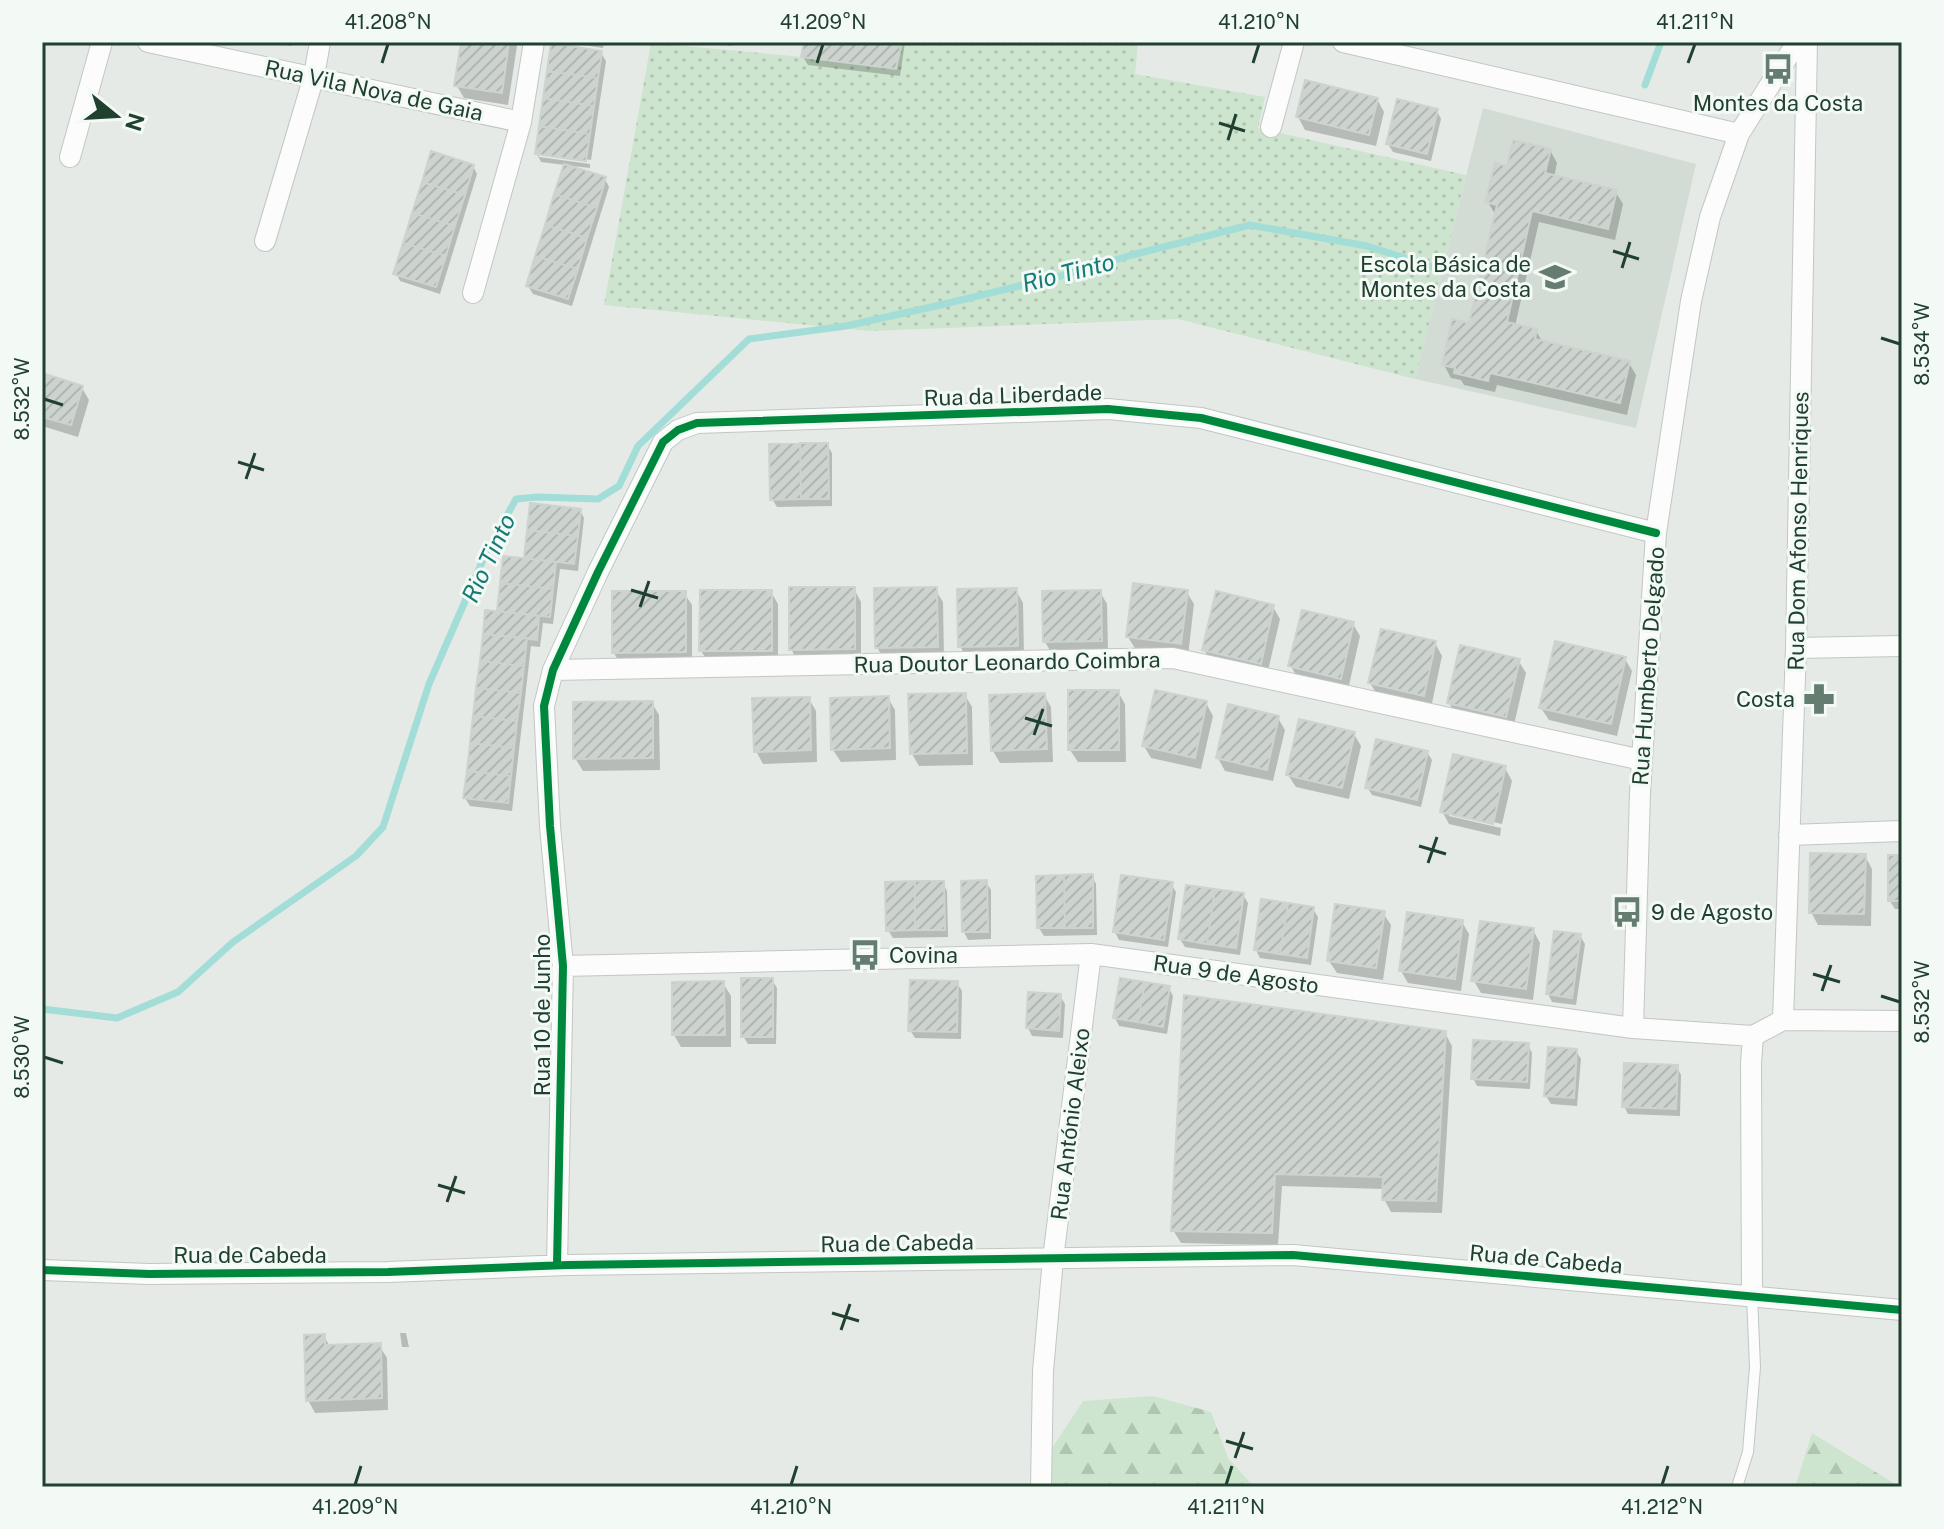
<svg xmlns="http://www.w3.org/2000/svg" width="1944" height="1529" viewBox="0 0 1944 1529" font-family="'Public Sans',sans-serif">
	<defs>
		<pattern id="grass-dots" width="8" height="8" patternUnits="userSpaceOnUse" patternTransform="scale(2)"><rect width="8" height="8" fill="#cde4ce"/><path d="M2 2h.1M6 6h.1" fill="none" stroke="#b0c5b1" stroke-width="1.8" stroke-linecap="round"/></pattern>
		<pattern id="forest-firs" width="22" height="20" patternUnits="userSpaceOnUse" patternTransform="scale(2)"><rect width="22" height="20" fill="#cde4ce"/><path d="M5 1l3.5 6h-7zM16 11l3.5 6h-7z" fill="#b0c5b1"/></pattern>
		<pattern id="building-hatch" width="6" height="6" patternUnits="userSpaceOnUse" patternTransform="scale(2)"><rect width="6" height="6" fill="#cdd3cf"/><path d="M-1 1l2-2M0 6l6-6M5 7l2-2" fill="none" stroke="#b0b6b2"/></pattern>
	</defs>
	<rect width="100%" height="100%" fill="#e5eae6"/>
	<path fill="#d2dcd5" d="M1483 108 1696 164 1636 428 1415 379Z"/>
	<path fill="url(#grass-dots)" d="M896 42H1138L1135 74 1265 97 1258 128 1466 175 1415 379 1178 319 870 331 604 305 651 43 891 65Z"/>
	<path fill="url(#forest-firs)" d="M1153 1396 1211 1412 1228 1458 1254 1487H1041V1465L1083 1401Z
		M1812 1433 1900 1487H1795Z"/>
	<path fill="#0003" d="M265 42H292V46Z
		M463 42H514L517 46 508 105 464 98 457 86Z
		M564 42H604L603 48Z
		M702 42H733L732 46Z
		M806 42H905L900 76 808 65 803 57Z
		M601 53 606 61 591 160 539 153V157L590 164V168L572 166 571 168 605 179 609 187 572 306 533 294 528 286 565 165 541 162 537 154Z
		M1377 99 1384 112 1376 146 1305 130 1298 117Z
		M1437 111 1441 119 1431 161 1393 152 1388 144Z
		M1550 150 1557 163 1554 177 1615 191 1623 204 1615 240 1539 222 1515 326 1536 331 1543 343 1629 363 1636 375 1627 415 1497 385 1495 392 1464 385 1461 380 1451 378 1444 365 1471 326 1495 214 1488 202 1508 168Z
		M473 166 477 174 440 294 400 281 396 273Z
		M42 375 82 388 89 400 78 437 42 426Z
		M827 445 832 453V506L777 507 772 499Z
		M532 505 580 510 584 518 578 571 560 569 553 624 543 623 540 647 531 646 512 811 470 806 465 798 499 613 505 558 525 560Z
		M854 589 861 602V661L798 662 791 649Z
		M935 589 943 602 944 659 884 660 877 647Z
		M1016 590 1023 603 1024 658 967 659 960 646Z
		M1186 591 1194 604 1188 656 1136 650 1128 637Z
		M771 592 778 604V663H709L701 651Z
		M1100 592 1107 604 1108 653 1052 654 1045 642Z
		M684 593 692 605V665H621L614 653Z
		M1273 607 1280 619 1267 675 1212 662 1204 650Z
		M1353 624 1360 636 1348 690 1298 679 1291 666Z
		M1435 643 1442 656 1431 708 1378 696 1370 683Z
		M1625 659 1632 671 1617 736 1549 720 1541 708Z
		M1518 660 1526 673 1513 729 1457 716 1449 703Z
		M1118 692 1125 704 1126 762H1078L1070 750Z
		M965 695 972 707 973 765 919 766 912 754Z
		M1044 695 1051 707 1053 762 1000 763 993 751Z
		M888 698 895 710 896 760 841 762 833 750Z
		M809 699 816 711 817 762 763 764 756 751Z
		M652 703 659 715 660 770 583 771 575 758Z
		M1206 703 1213 716 1201 769 1151 758 1144 746Z
		M1278 718 1285 730 1273 781 1225 771 1218 758Z
		M1354 734 1361 746 1349 799 1296 787 1288 775Z
		M1427 752 1432 760 1421 807 1372 795 1367 787Z
		M1505 768 1512 781 1502 824 1449 812V816L1501 828 1500 836 1449 824 1442 811Z
		M1865 856 1872 869 1871 926 1818 925 1811 912Z
		M1902 857V909H1895L1890 901Z
		M1092 876 1096 884 1097 935 1044 936 1039 928Z
		M986 882 991 890V939L968 940 964 932Z
		M943 883 947 891 948 937 893 938 888 930Z
		M1171 884 1176 892 1168 947 1119 940 1115 932Z
		M1243 895 1248 903 1240 955 1185 947 1180 939Z
		M1313 909 1318 917 1311 965 1260 958 1256 950Z
		M1383 913 1391 925 1383 980 1337 973 1329 961Z
		M1462 922 1469 934 1461 991 1408 983 1401 971Z
		M1533 930 1540 943 1533 1000 1481 993 1474 981Z
		M1580 936 1585 944 1576 1005 1552 1002 1548 994Z
		M772 980 777 988 776 1044H748L743 1036Z
		M723 983 731 996V1047H681L674 1035Z
		M957 983 962 991 961 1039 915 1038 910 1030Z
		M1169 988 1173 996 1167 1034 1119 1026 1115 1018Z
		M1060 996 1065 1004 1063 1038 1032 1036 1028 1028Z
		M1445 1033 1452 1046 1442 1213 1391 1212 1384 1199V1189L1282 1186 1278 1245 1181 1243 1173 1230Z
		M1528 1045 1532 1053 1530 1089 1477 1086 1473 1078Z
		M1576 1051 1581 1059 1577 1106 1551 1104 1546 1096Z
		M1677 1067 1681 1075 1680 1116 1628 1114 1624 1106Z
		M400 1333H406L409 1347H402Z
		M324 1336 330 1347 379 1345 387 1358 388 1410 315 1413 308 1400Z"/>
	<g fill="none" stroke-linecap="round" stroke-linejoin="round">
		<path stroke="#a2ddd7" stroke-width="7" d="M1645 85 1661 42
			M42 1009 117 1018 178 992 233 942 356 856 383 827 429 684 486 553 516 499 537 497 598 499 619 486 638 446 749 339 846 326 936 306 1061 276 1132 255 1250 225 1367 246 1439 269"/>
	</g>
	<path fill="url(#building-hatch)" stroke="#cdd3cf" stroke-width="2" d="M461 42H509L502 93 454 86Z
		M804 42H902L896 69 801 57Z
		M551 43 602 51 598 78 547 71Z
		M547 71 598 78 594 106 543 98Z
		M1305 80 1378 98 1369 135 1296 117Z
		M543 98 594 106 590 134 539 126Z
		M1397 99 1438 109 1427 154 1386 144Z
		M539 126 590 134 586 161 535 154Z
		M1513 140 1551 149 1545 173 1617 190 1608 229 1532 211 1507 322 1537 329 1535 339 1630 361 1620 403 1490 373 1488 381 1454 373 1455 368 1442 365 1452 319 1469 323 1497 205 1485 202 1495 163 1507 166Z
		M431 151 474 165 465 195 422 182Z
		M564 164 606 177 597 208 554 194Z
		M422 182 465 195 455 226 412 213Z
		M554 194 597 208 587 238 545 225Z
		M412 213 455 226 446 256 403 243Z
		M545 225 587 238 578 269 535 256Z
		M403 243 446 256 436 287 393 274Z
		M535 256 578 269 568 299 526 286Z
		M42 373 83 386 71 425 42 417Z
		M800 443H828L829 499H801Z
		M800 443 801 499 770 500 769 444Z
		M530 503 581 509 578 536 527 530Z
		M527 530 578 536 574 564 524 558Z
		M503 556 556 562 553 589 500 583Z
		M500 583 553 589 550 617 497 611Z
		M1133 583 1188 590 1181 644 1126 637Z
		M789 587H855V649L789 650Z
		M937 587 938 647 875 648 874 588Z
		M1017 588 1018 646 958 647 957 589Z
		M700 590H772V651H699Z
		M1101 590 1102 641 1043 642 1042 591Z
		M612 591H686V652L612 653Z
		M1216 591 1274 605 1261 664 1202 650Z
		M485 610 539 616 537 640 483 634Z
		M1302 610 1354 622 1341 679 1288 666Z
		M1381 629 1436 641 1424 696 1368 683Z
		M483 634 527 638 524 666 480 661Z
		M1555 641 1626 657 1611 724 1539 708Z
		M1460 645 1520 659 1506 717 1447 703Z
		M480 661 524 666 521 693 476 688Z
		M476 688 521 693 517 721 473 716Z
		M1068 690H1119V750H1068Z
		M1155 690 1207 701 1195 758 1142 746Z
		M966 693 967 753 910 754 908 694Z
		M1045 693 1047 749 991 751 989 695Z
		M889 696 890 748 831 750 830 698Z
		M810 697 811 750 754 752 752 698Z
		M653 701V758L573 759V702Z
		M1228 704 1279 716 1267 770 1216 758Z
		M473 716 517 721 514 748 470 743Z
		M1299 719 1355 732 1342 788 1286 775Z
		M1376 739 1428 751 1417 800 1365 788Z
		M470 743 514 748 511 776 467 771Z
		M1453 754 1506 766 1493 824 1440 812Z
		M467 771 511 776 508 803 463 798Z
		M1810 853 1866 854 1864 914 1809 913Z
		M1888 855H1902V901H1888Z
		M1093 874V928H1065L1064 875Z
		M1064 875 1065 928H1037L1036 876Z
		M1121 875 1173 882 1164 940 1113 932Z
		M987 880 988 932H962L961 881Z
		M915 881V930L886 931 885 882Z
		M915 881H944L945 930H915Z
		M1186 885 1215 889 1207 944 1178 939Z
		M1215 889 1244 893 1236 948 1207 944Z
		M1261 899 1288 903 1280 954 1254 950Z
		M1288 903 1314 907 1307 958 1280 954Z
		M1335 904 1385 911 1376 968 1327 961Z
		M1407 912 1463 920 1455 979 1399 971Z
		M1480 921 1534 928 1526 989 1471 981Z
		M1554 931 1581 934 1572 998 1546 994Z
		M741 978H773V1037H741Z
		M1120 978 1145 982 1138 1022 1113 1018Z
		M910 980 958 981 957 1032 908 1031Z
		M724 981 725 1035H672V982Z
		M1145 982 1170 986 1163 1027 1138 1022Z
		M1028 992 1061 994 1059 1031 1026 1028Z
		M1184 995 1446 1031 1436 1201 1382 1200 1383 1177 1275 1174 1272 1233 1171 1231Z
		M1473 1040 1529 1043 1527 1082 1471 1079Z
		M1548 1047 1577 1049 1574 1098 1544 1096Z
		M1624 1063 1678 1065 1676 1109 1622 1107Z
		M325 1334V1345L381 1343 382 1398 306 1401 304 1335Z"/>
	<g fill="none" stroke-linecap="round" stroke-linejoin="round">
		<defs>
			<path id="service" d="M1737 1487 1748 1452 1755 1367 1752 1296"/>
			<path id="minor" d="M148 42 521 122 534 42
				M1343 42 1739 134
				M1271 127 1294 42
				M70 157 102 42
				M265 241 314 76 320 42
				M473 293 521 122
				M1796 648 1902 646
				M553 670 1173 658 1642 760
				M1789 835 1902 831
				M563 966 1091 954 1633 1028 1753 1036 1783 1020 1902 1021
				M1783 1020 1796 648 1807 42
				M1633 1028 1640 793 1656 533 1691 301 1710 217 1739 134 1797 42
				M557 1265 563 966 550 826 544 706 553 670 598 572 663 442 678 430 697 423 1108 409 1201 418 1656 533
				M42 1270 149 1274 388 1272 568 1265 1293 1255 1902 1310
				M1752 1296 1751 1063 1753 1036
				M1041 1487 1043 1371 1053 1259 1091 954"/>
		</defs>
		<use href="#service" stroke="#c2c7c3" stroke-width="12"/>
		<use href="#minor" stroke="#c2c7c3" stroke-width="22"/>
		<use href="#service" stroke="#fbfcfb" stroke-width="10"/>
		<use href="#minor" stroke="#fbfcfb" stroke-width="20"/>
		<defs>
			<path id="cycleway" d="M557 1265 563 966 550 826 544 706 553 670 598 572 663 442 678 430 697 423 1108 409 1201 418 1656 533
				M42 1270 149 1274 388 1272 568 1265 1293 1255 1902 1310"/>
		</defs>
		<use href="#cycleway" stroke="#f3f9f4" stroke-width="13"/>
		<use href="#cycleway" stroke="#00873e" stroke-width="8"/>
	</g>
	<path fill="none" stroke="#204030" stroke-width="3" d="M382 63 388 44M817 63 823 44M1253 63 1259 44M1688 63 1695 44M1219 123 1245 131M1228 140 1236 114M1613 251 1639 259M1622 268 1630 242M1881 338 1900 344M44 399 63 405M238 462 264 470M246 479 255 453M631 590 658 598M640 607 649 581M1025 718 1052 726M1034 735 1043 709M1419 846 1446 854M1428 863 1437 837M1813 974 1840 982M1822 991 1831 965M1881 996 1900 1002M44 1057 63 1063M438 1185 465 1193M447 1202 456 1176M832 1313 859 1321M841 1330 850 1304M1226 1441 1253 1449M1235 1458 1244 1432M355 1485 361 1466M791 1485 797 1466M1226 1485 1232 1466M1662 1485 1668 1466"/>
	<defs>
		<symbol id="bus-bare" viewBox="-9 -9 18 18"><path d="M-5-6H5V4H4V6H2V4H-2V6H-4V4H-5ZM-3.5-4V0h7V-4ZM-3.5 1.2v1.5H-2V1.2ZM2 1.2v1.5H3.5V1.2Z" fill="#657c70" stroke="#f3f9f4" stroke-width="2.5" paint-order="stroke"/></symbol>
		<symbol id="school-bare" viewBox="-9 -9 18 18"><path d="M0-5L7-2L0 1L-7-2ZM-4 1L0 2.5L4 1V4Q0 6-4 4Z" fill="#657c70" stroke="#f3f9f4" stroke-width="2.5" paint-order="stroke"/></symbol>
		<symbol id="pharmacy-bare" viewBox="-9 -9 18 18"><path d="M-2-6h4v4h4v4h-4v4h-4v-4h-4v-4h4Z" fill="#657c70" stroke="#f3f9f4" stroke-width="2.5" paint-order="stroke"/></symbol>
	</defs>
	<g fill-rule="evenodd">
		<use href="#bus-bare" x="1756" y="47" width="44" height="44"/>
		<use href="#school-bare" x="1533" y="255" width="44" height="44"/>
		<use href="#pharmacy-bare" x="1797" y="677" width="44" height="44"/>
		<use href="#bus-bare" x="1605" y="890" width="44" height="44"/>
		<use href="#bus-bare" x="843" y="933" width="44" height="44"/>
	</g>
	<g text-anchor="middle" dominant-baseline="central" stroke-width="6" stroke-linejoin="round" paint-order="stroke">
		<g font-size="22" fill="#204030" stroke="#f3f9f4">
			<text transform="translate(374 90) rotate(12)">Rua Vila Nova de Gaia</text>
			<text transform="translate(1013 395) rotate(-2)">Rua da Liberdade</text>
			<text transform="translate(1798 531) rotate(-89)">Rua Dom Afonso Henriques</text>
			<text transform="translate(1007 662) rotate(-1)">Rua Doutor Leonardo Coimbra</text>
			<text transform="translate(1648 666) rotate(-86)">Rua Humberto Delgado</text>
			<text transform="translate(1236 974) rotate(8)">Rua 9 de Agosto</text>
			<text transform="translate(542 1015) rotate(-90)">Rua 10 de Junho</text>
			<text transform="translate(1070 1124) rotate(-83)">Rua António Aleixo</text>
			<text transform="translate(897 1243) rotate(-1)">Rua de Cabeda</text>
			<text x="250" y="1255">Rua de Cabeda</text>
			<text transform="translate(1546 1259) rotate(5)">Rua de Cabeda</text>
		</g>
		<g font-size="22" fill="#204030" stroke="#f3f9f4" text-anchor="end">
			<text x="1778" y="103" text-anchor="middle">Montes da Costa</text>
			<text x="1531" y="264">Escola Básica de<tspan x="1531" dy="25">Montes da Costa</tspan></text>
			<text x="1795" y="699">Costa</text>
			<text x="1651" y="912" text-anchor="start">9 de Agosto</text>
			<text x="889" y="955" text-anchor="start">Covina</text>
		</g>
		<g font-size="24" font-style="italic" fill="#157b76" stroke="#f3f9f4">
			<text transform="translate(1068 272) rotate(-14)">Rio Tinto</text>
			<text transform="translate(488 558) rotate(-65)">Rio Tinto</text>
		</g>
	</g>
	<rect width="1944" height="1529" fill="none" stroke="#f3f9f4" stroke-width="88"/>
	<g transform="translate(116 116) rotate(108)" stroke="#f3f9f4" stroke-width="6" paint-order="stroke">
	<path d="M0-6L14 30L0 20L-14 30Z" fill="#204030"/>
	<text y="-12" font-size="22" font-weight="bold" text-anchor="middle" fill="#204030">N</text>
	</g>
	<rect x="44" y="44" width="1856" height="1441" fill="none" stroke="#204030" stroke-width="3"/>
	<g font-size="20" text-anchor="middle" fill="#204030">
		<text x="388" y="29">41.208°N</text>
		<text x="823" y="29">41.209°N</text>
		<text x="1259" y="29">41.210°N</text>
		<text x="1695" y="29">41.211°N</text>
		<text transform="translate(1922 344) rotate(-90)" y="7">8.534°W</text>
		<text transform="translate(22 399) rotate(-90)" y="7">8.532°W</text>
		<text transform="translate(1922 1002) rotate(-90)" y="7">8.532°W</text>
		<text transform="translate(22 1057) rotate(-90)" y="7">8.530°W</text>
		<text x="355" y="1514">41.209°N</text>
		<text x="791" y="1514">41.210°N</text>
		<text x="1226" y="1514">41.211°N</text>
		<text x="1662" y="1514">41.212°N</text>
	</g>
</svg>
